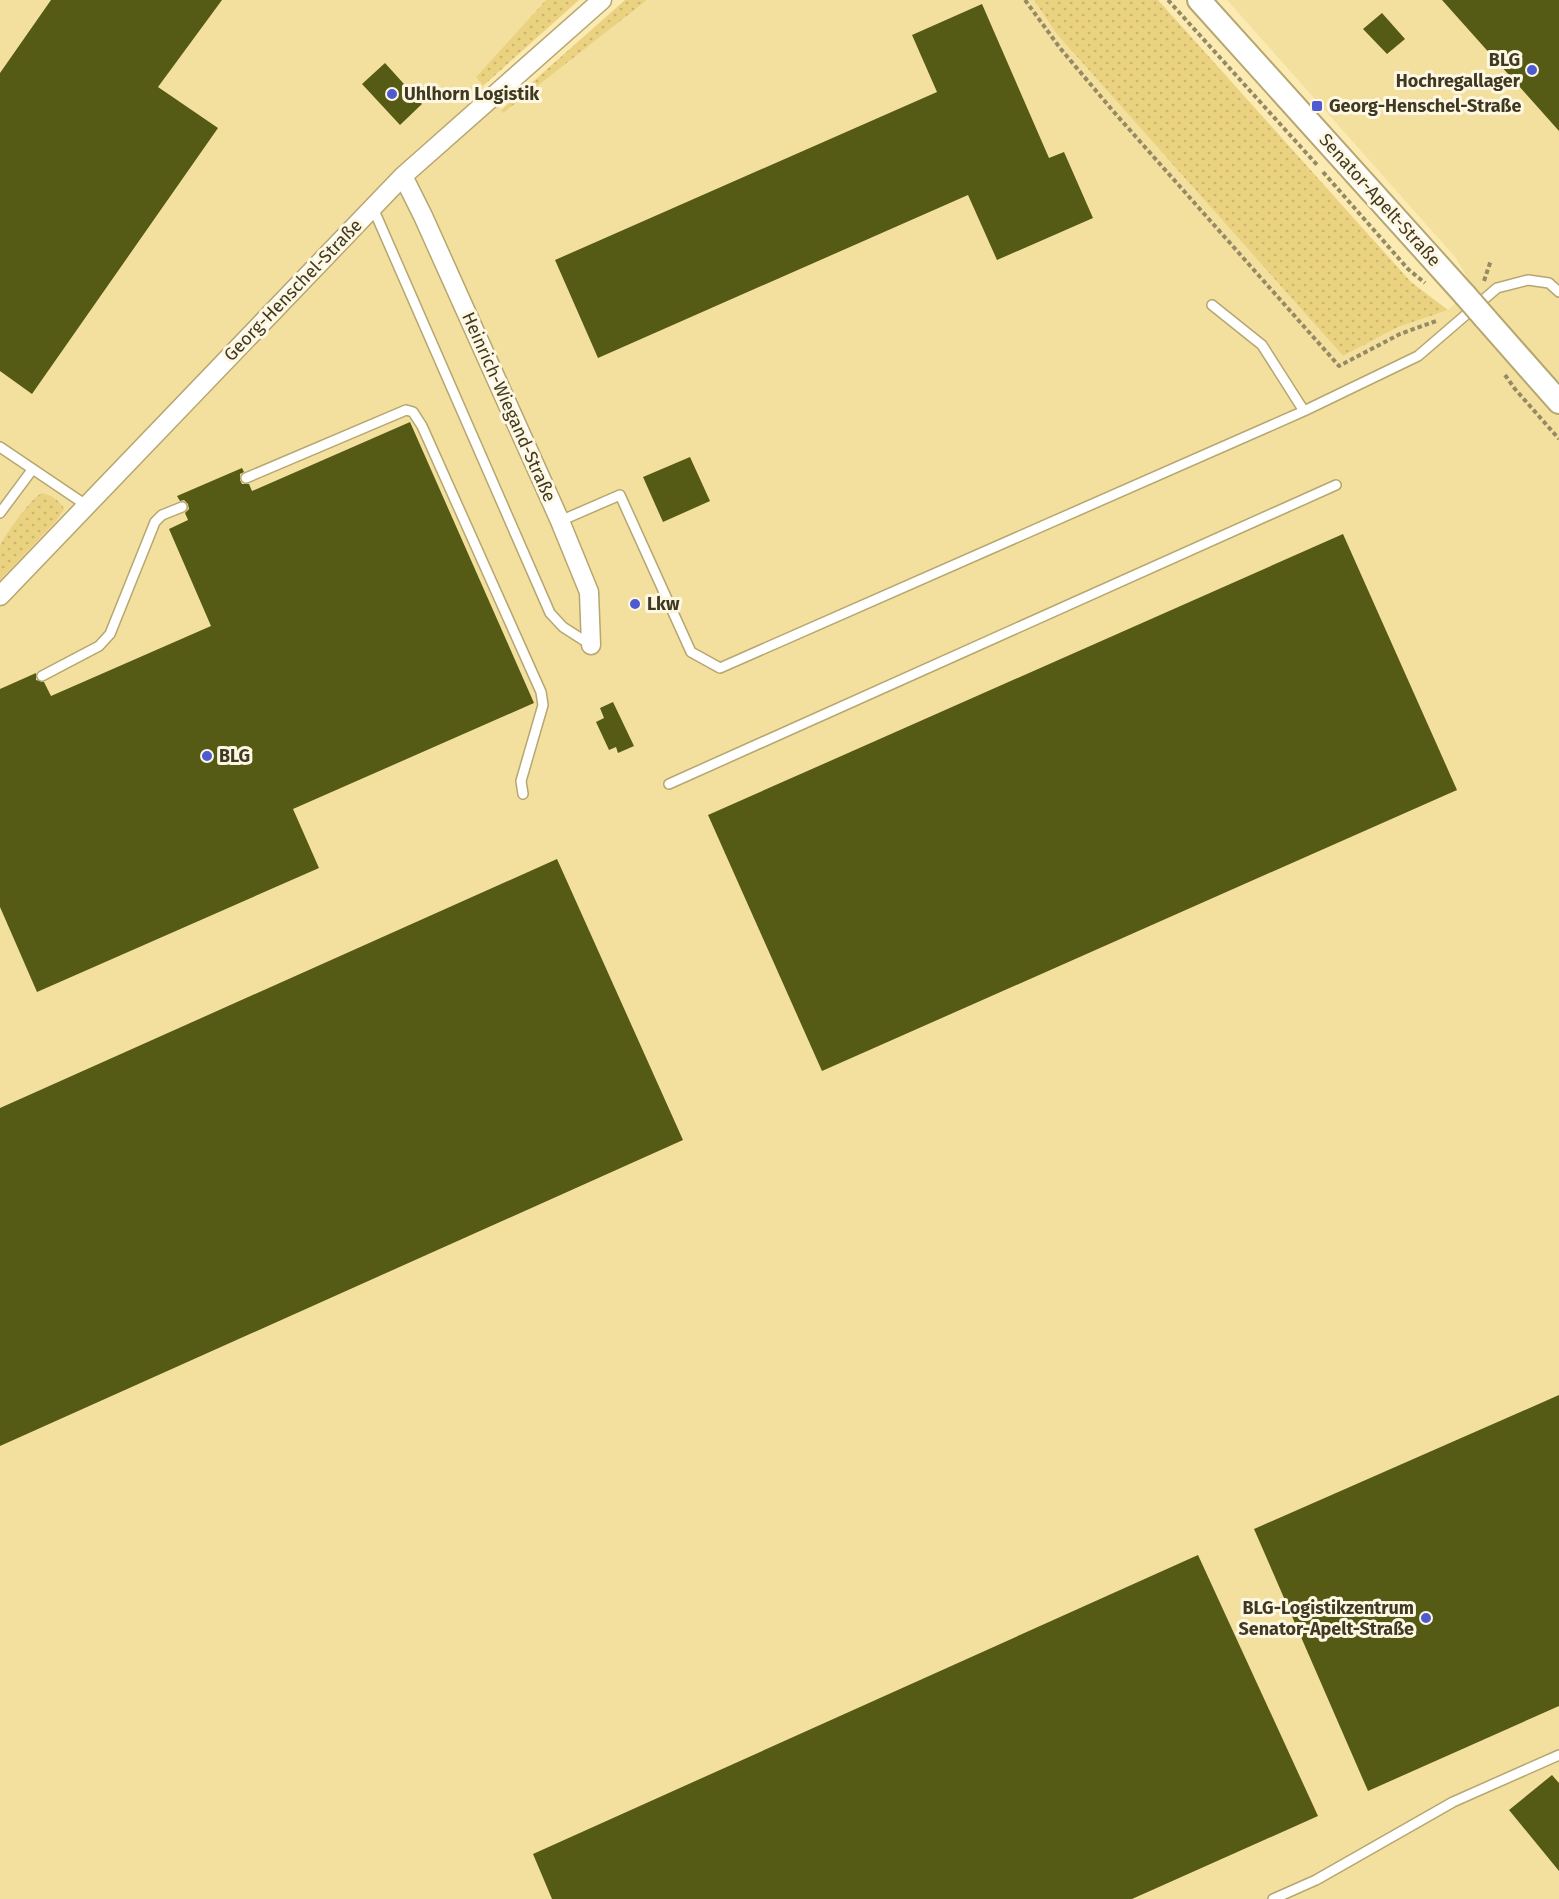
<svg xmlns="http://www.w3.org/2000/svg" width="1559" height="1899" viewBox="0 0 1559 1899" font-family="'Fira Sans',sans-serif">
	<defs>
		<pattern id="grass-dots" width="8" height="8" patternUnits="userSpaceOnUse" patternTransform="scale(1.5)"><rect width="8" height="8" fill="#ead280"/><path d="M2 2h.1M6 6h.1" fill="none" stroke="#cab56e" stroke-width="1.8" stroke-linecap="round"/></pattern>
	</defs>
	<rect width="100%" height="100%" fill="#fbebb2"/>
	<path fill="#f3e09f" d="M0 0H546L476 77 503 112 647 0H1034L1056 33 1343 356 1398 327 1448 310 1473 288 1456 258 1227 0H1559V1899H0Z"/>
	<path fill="url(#grass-dots)" d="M546 0H579L483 86 476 77Z
		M625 0H647L503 113 501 110Z
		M1034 0H1158L1411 282 1448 310 1398 327 1343 356 1056 33Z
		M42 493C50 494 62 502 64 509L56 521 0 580C0 570 0 555 0 546 3 537 33 496 42 493Z"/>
	<path fill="#555b14" d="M51 0H222L158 87 218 128 32 394 0 371V73Z
		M1442 0H1559V131Z
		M982 4 1049 158 1064 152 1093 218 997 260 968 195 598 358 555 260 937 92 912 35Z
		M1382 13 1405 39 1387 54 1363 29Z
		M385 63 422 104 400 125 362 84Z
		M410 422 534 703 293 809 319 868 37 992 0 907V689L36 673V680L44 682 51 696 211 626 169 529 188 520 185 513 189 509 188 504 184 500 180 501 177 496 242 468 244 472 240 474V480L242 484H249L252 491Z
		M690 457 710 501 663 522 643 477Z
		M1343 534 1457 790 822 1071 708 815Z
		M613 702 634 746 618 753 616 747 609 750 596 722 604 718 600 708Z
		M557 859 683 1140 0 1446V1108Z
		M1559 1395V1706L1368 1791 1254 1529Z
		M1198 1555 1318 1816 1132 1899H552L533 1854Z
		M1552 1775 1559 1783V1871L1509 1810Z"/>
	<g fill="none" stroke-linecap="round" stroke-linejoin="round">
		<defs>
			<path id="service" d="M373 208 550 613 563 627 591 645
				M1212 305 1262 345 1304 411
				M0 447 86 505
				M246 478 406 410 413 412 422 426 541 692 543 705 521 781 523 794
				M0 513 32 470
				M560 521 620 495 691 652 720 668 1304 411 1418 356 1497 288 1528 280 1549 283 1559 292
				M42 676 99 646 110 634 155 522 162 515 182 507
				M669 784 1336 485
				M1273 1899 1316 1880 1453 1802 1559 1755"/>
			<path id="minor" d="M403 176 423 216 560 521 589 592 591 645
				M0 596 403 176 602 0"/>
			<path id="tertiary" d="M1199 0 1465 295
				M1485 318 1559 402"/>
		</defs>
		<use href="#service" stroke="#b6a66f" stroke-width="12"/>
		<use href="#minor" stroke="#b6a66f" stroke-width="21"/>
		<use href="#tertiary" stroke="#b6a66f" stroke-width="26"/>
		<path stroke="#958a64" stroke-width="4" stroke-dasharray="4.5 3" stroke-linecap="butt" d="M1025 0 1060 48 1113 111 1339 366 1400 334 1436 321
			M1168 0 1318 166
			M1323 172 1408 269 1425 283
			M1484 281 1491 260
			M1505 375 1515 389 1559 439"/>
		<use href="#service" stroke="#fff" stroke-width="9"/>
		<use href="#minor" stroke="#fff" stroke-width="18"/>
		<use href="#tertiary" stroke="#fff" stroke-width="22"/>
		<defs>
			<path id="tertiary-bridge" d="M1465 295 1485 318"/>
		</defs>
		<use href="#tertiary-bridge" stroke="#b6a66f" stroke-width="26" stroke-linecap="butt"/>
		<use href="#tertiary-bridge" stroke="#fff" stroke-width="22"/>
	</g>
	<g fill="#4e5bd0" stroke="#fef8e2" stroke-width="2">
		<circle cx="1532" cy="70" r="6"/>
		<circle cx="392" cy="94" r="6"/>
		<rect x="1311" y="100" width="12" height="12" rx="3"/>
		<circle cx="635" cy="604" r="6"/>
		<circle cx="207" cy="756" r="6"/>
		<circle cx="1426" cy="1618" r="6"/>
	</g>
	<g text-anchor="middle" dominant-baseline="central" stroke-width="6" stroke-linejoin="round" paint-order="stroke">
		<g font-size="18" font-weight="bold" fill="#3f3822" stroke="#fef8e2" text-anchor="start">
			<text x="1520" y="60" text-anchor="end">BLG<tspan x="1520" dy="21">Hochregallager</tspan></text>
			<text x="404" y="94">Uhlhorn Logistik</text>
			<text x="1329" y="106">Georg-Henschel-Straße</text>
			<text x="647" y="604">Lkw</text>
			<text x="219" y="756">BLG</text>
			<text x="1414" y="1608" text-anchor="end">BLG-Logistikzentrum<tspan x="1414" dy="21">Senator-Apelt-Straße</tspan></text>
		</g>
		<g font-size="18" fill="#3f3822" stroke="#fef8e2">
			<text transform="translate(1380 200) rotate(48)">Senator-Apelt-Straße</text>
			<text transform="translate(293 290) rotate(-46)">Georg-Henschel-Straße</text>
			<text transform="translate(509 407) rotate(66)">Heinrich-Wiegand-Straße</text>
		</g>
	</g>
</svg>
